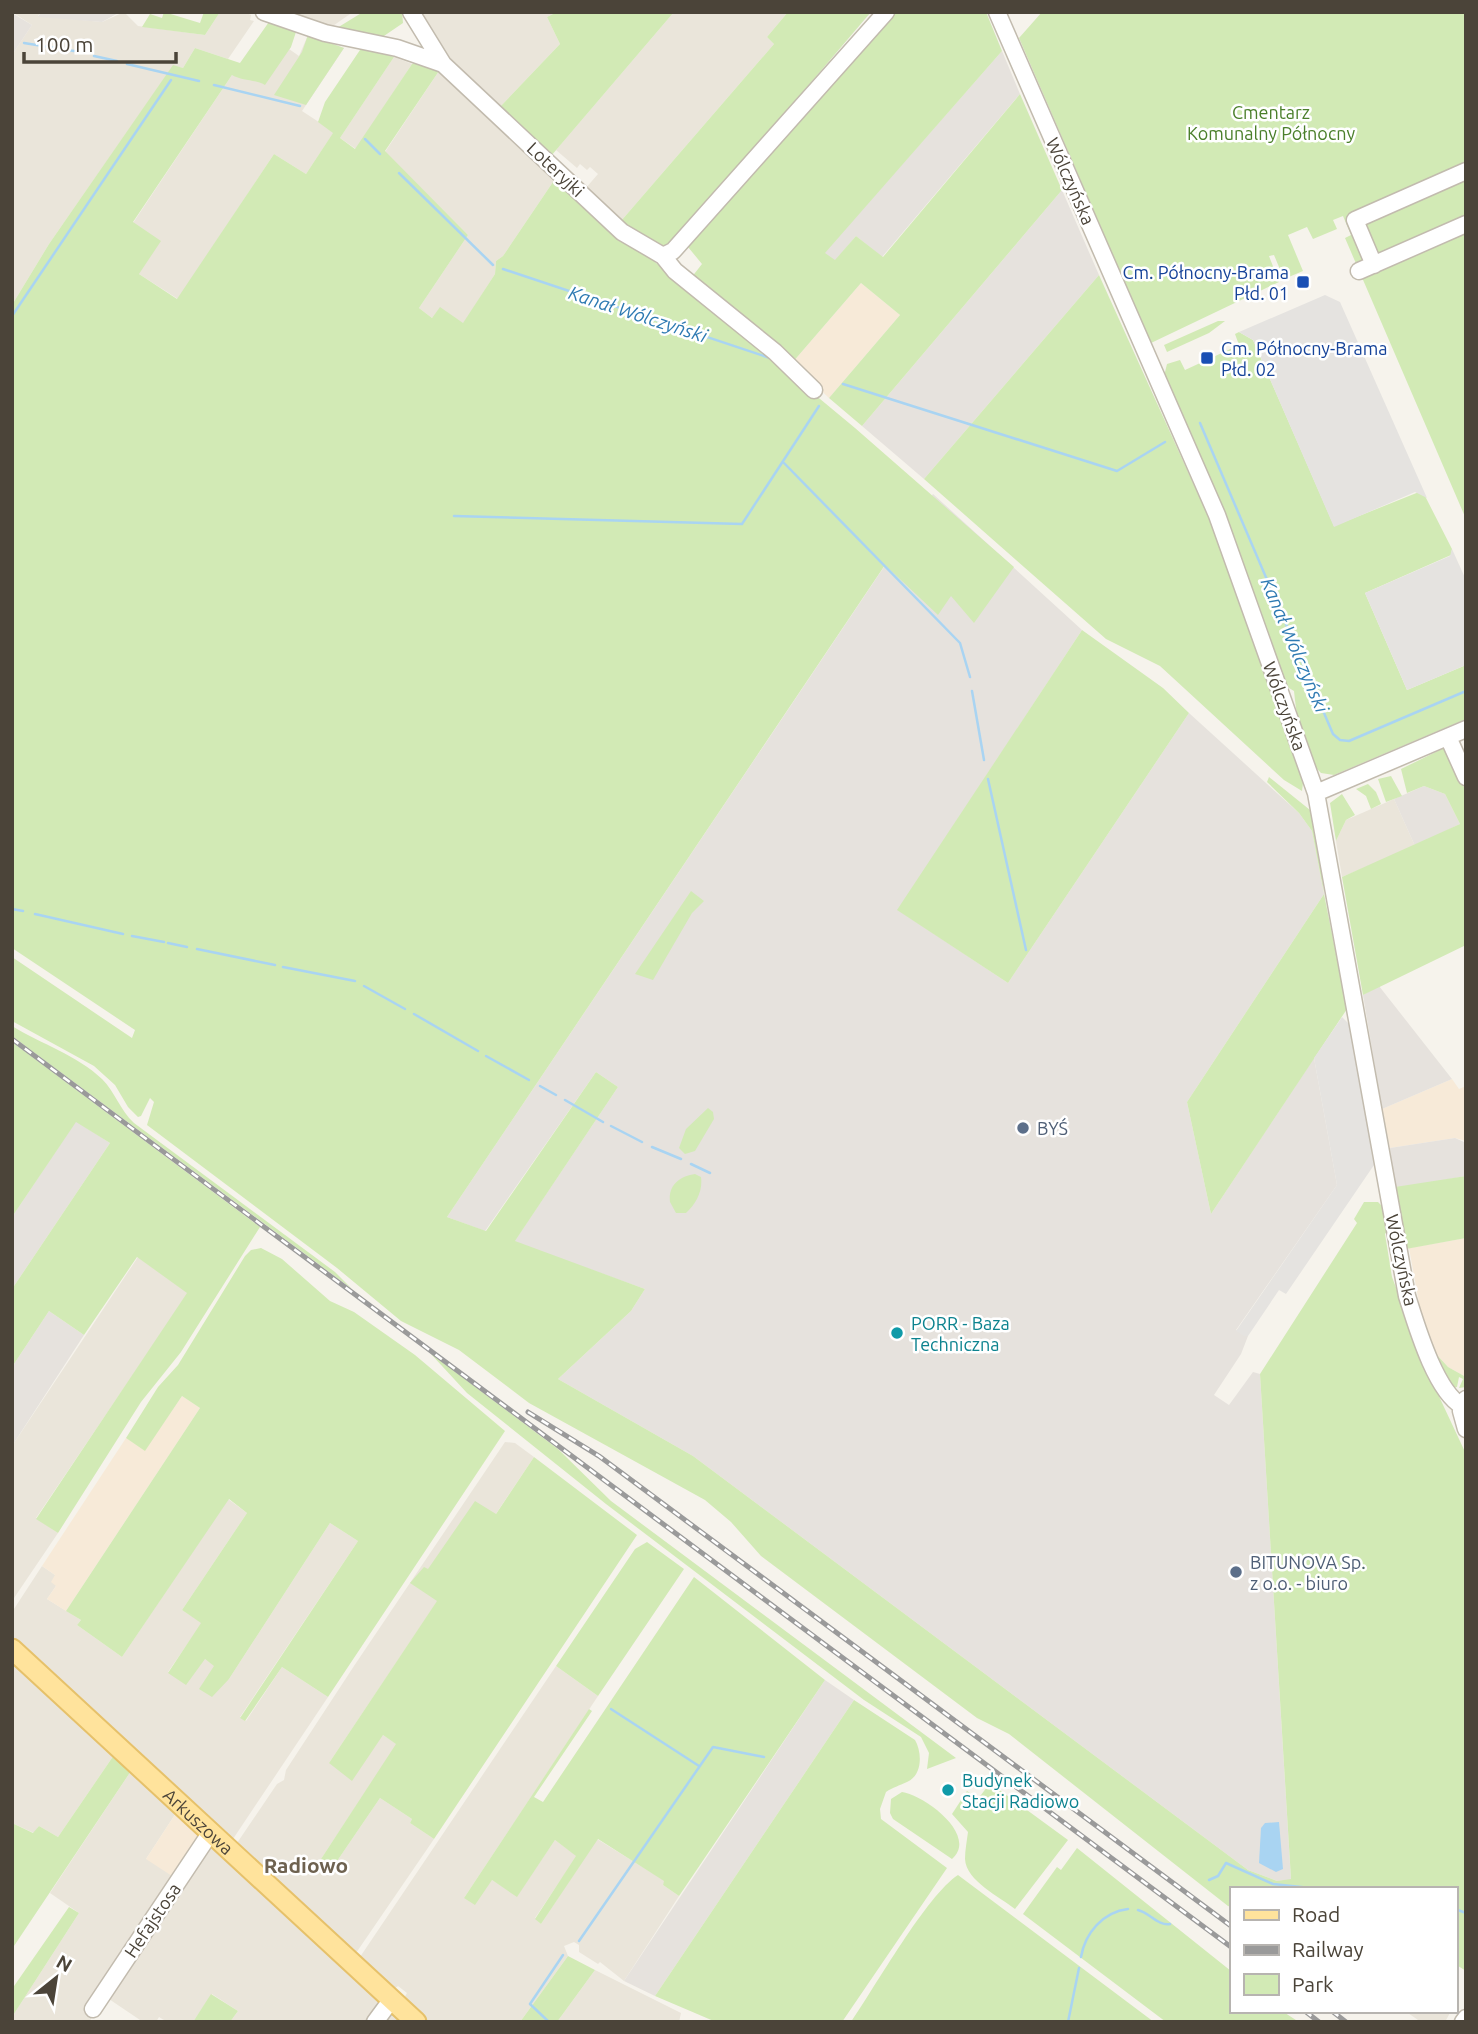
<svg xmlns="http://www.w3.org/2000/svg" width="1478" height="2034" viewBox="0 0 1478 2034" font-family="Ubuntu,sans-serif">
	<rect width="100%" height="100%" fill="#f6f3ec"/>
	<path fill="#eae5da" d="M12 12H41L38 16 102 22 124 12 138 26 205 35 220 12H244L251 15 250 20 254 21 228 59 195 48 183 68 173 66 49 244 12 305V55L32 25Z
		M279 12H353L327 30Z
		M419 12H557L547 17 560 44 499 108 437 45Z
		M674 12H788L767 37 774 44 621 221 585 189 598 174 590 167 587 170 580 164 577 168 556 150Z
		M308 35 344 48 302 111 334 132 306 174 274 154 178 299 139 274 133 223 240 63 291 47 289 49 299 56Z
		M394 57 412 64 356 149 340 138Z
		M439 71 555 179 503 256 496 261 495 274 463 324 440 308 432 318 419 308 468 235 385 152Z
		M1394 799 1415 846 1342 877 1336 841 1346 820Z
		M138 1257 188 1293 36 1518 58 1533 12 1601V1446Z
		M505 1442 515 1443 534 1457 329 1763 383 1735 397 1744 321 1859 333 1867 380 1798 412 1819 410 1823 434 1839 356 1953 237 1843 277 1784 284 1780 286 1770 354 1666Z
		M228 1499 247 1513 182 1610 202 1623 168 1672 205 1659 215 1666 223 1682 229 1679 330 1523 358 1541 240 1717 246 1721 282 1667 328 1697 233 1839 12 1636V1612L42 1566 55 1575 56 1586 47 1599 81 1620 77 1625 122 1657Z
		M12 1662 114 1755 58 1837 39 1826 34 1833 12 1823Z
		M556 1666 598 1696 464 1898 492 1880 517 1896 555 1840 577 1856 535 1918 541 1924 597 1839 665 1881 663 1885 679 1896 624 1981 600 1962 598 1964 579 1952V1945L574 1942 564 1946 568 1956 520 2022H430L404 1998 407 1993 398 1986 394 1989 360 1957Z
		M131 1771 176 1813 146 1859 209 1844 401 2022H230L238 2011 212 1994 193 2022H167L159 2017 156 2022H143L106 1997 89 2022H12V2017L79 1913 50 1893Z
		M595 1970 681 2013 679 2022H557Z
		M1405 2011H1451L1445 2022H1421Z"/>
	<path fill="#f7ead8" d="M861 283 900 315 829 398 792 363Z
		M1452 1079 1459 1089 1466 1086V1141L1455 1138 1390 1148 1382 1109Z
		M1466 1238V1377L1448 1367 1437 1355 1422 1319 1409 1248Z
		M182 1396 200 1408 66 1611 47 1599 56 1586 51 1582 55 1575 42 1566 126 1438 145 1450Z
		M176 1813 202 1837 175 1878 146 1859Z"/>
	<path fill="#e6e2dd" d="M41 12H120L102 22 38 17Z
		M12 13 32 25 12 55Z
		M1002 51 1020 94 882 257 856 236 835 261 824 253Z
		M1062 190 1099 275 924 479 862 426Z
		M933 494 1082 630 898 910 1008 983 1189 713 1299 813 1312 831 1324 894 1187 1102 1211 1214 1314 1058 1337 1185 1236 1330 1248 1336 1241 1354 1214 1395 1229 1405 1253 1372 1260 1374 1291 1880 1277 1881 1248 1870 693 1456 558 1379 631 1311 645 1289 514 1242 618 1087 596 1072 485 1231 447 1217Z
		M1424 786 1445 794 1460 824 1415 846 1394 799Z
		M1379 986 1452 1079 1382 1109 1363 995Z
		M76 1121 110 1143 12 1289V1217Z
		M1455 1138 1464 1142 1466 1176 1395 1189 1390 1148Z
		M49 1311 84 1335 12 1446V1367Z
		M825 1680 854 1700 655 1996 624 1981Z"/>
	<path fill="#d2eab5" d="M164 12 200 23 204 12H220L205 35 142 27 150 14 162 18Z
		M363 12H402L403 23 381 38 337 28Z
		M557 12H674L551 156 499 108 560 44 547 17Z
		M788 12H871L673 244 655 247 621 221 774 44 767 37Z
		M895 12H986L1002 51 825 253 835 260 856 236 883 257 1020 94 1062 190 862 426 829 398 900 315 861 283 792 363 691 278 702 264 688 247Z
		M1042 12H1466V519L1345 238 1351 235 1343 216 1333 220 1337 229 1313 239 1307 227 1288 235 1303 271 1284 279 1274 255 1269 256 1279 282 1151 343 1019 38Z
		M271 19 297 29 291 47 265 85C254 79 242 81 232 75L133 222 161 241 139 274 177 299 274 154 306 174 333 133 318 122 325 102 362 47 394 57 340 138 355 149 412 64 417 62 439 71 385 151 468 235 419 308 432 318 440 307 463 323 495 274 496 261 503 256 555 179 855 428 1014 567 974 623 951 596 938 615 885 565 447 1217 486 1231 596 1072 618 1087 515 1241 645 1289 631 1311 558 1379 693 1456 1248 1870 1277 1881 1291 1879 1260 1374 1357 1223 1354 1219 1364 1202H1378L1385 1209 1389 1229 1385 1234 1392 1277 1429 1375 1466 1454V1971L1455 1964V1889H1231V1907L1228 1906 1009 1734 977 1718 761 1556 731 1522 705 1500 529 1403 459 1350 401 1321 337 1268 147 1125 154 1102 150 1098 141 1116 138 1117 128 1107 115 1085 94 1066 12 1021V957L132 1038 135 1030 12 948V305L49 244 173 65 183 68 195 48 240 63Z
		M308 35 344 48 306 105 274 95 302 52Z
		M1099 275 1212 525 1299 769 1303 783 1302 791 1284 780 1160 666 1106 639 924 479Z
		M1218 321H1225L1209 333 1167 352 1164 345Z
		M1239 332 1253 340 1334 526 1419 492 1425 496 1452 549 1451 555 1365 593 1407 690 1466 665V719L1334 775 1321 773C1301 753 1297 718 1294 691L1282 684 1222 510 1164 376 1167 364 1180 360 1185 370 1239 345 1235 334Z
		M1082 630 1163 688 1189 713 1008 983 897 910Z
		M1444 748 1448 750 1466 792V945L1363 995 1342 877 1460 824 1445 794 1424 786 1407 793 1401 769Z
		M1391 776 1402 796 1386 802 1378 779Z
		M1269 777 1315 814 1324 894 1347 1009 1211 1214 1187 1102 1324 894 1312 831 1299 813 1267 782Z
		M1368 784 1376 792 1381 804 1371 809 1366 796 1356 789Z
		M1342 794 1355 815 1346 820 1336 841 1330 803Z
		M691 891 704 901 692 913 653 980 635 974Z
		M12 1026C41 1044 77 1055 102 1079 115 1092 120 1110 134 1123L335 1272 352 1289 12 1036Z
		M12 1042 260 1227 181 1352 141 1402 58 1533 36 1519 187 1293 137 1257 84 1335 49 1311 12 1367V1289L110 1143 76 1122 12 1217Z
		M708 1108 713 1112 714 1119 695 1151 685 1154 679 1148 686 1129Z
		M695 1174 701 1177C703 1191 696 1204 686 1213H676L670 1202C668 1185 680 1176 695 1174Z
		M1466 1176V1238L1406 1249 1395 1187Z
		M261 1248 282 1259 330 1301 354 1312 415 1355 505 1431 328 1697 282 1667 245 1721 240 1718 358 1541 330 1523 229 1679 212 1697 199 1689 214 1666 205 1659 186 1685 168 1673 201 1623 182 1610 247 1513 229 1499 122 1657 77 1625 81 1620 66 1611 200 1408 182 1396 145 1451 126 1438 158 1387 178 1365 245 1256 251 1250Z
		M430 1353 558 1449 611 1501 956 1758 927 1769 929 1753 921 1737 864 1700 606 1504 467 1393Z
		M1437 1355 1448 1367 1466 1377V1387L1459 1388 1463 1379 1459 1377 1457 1387 1453 1388Z
		M534 1457 637 1535 434 1839 410 1823 412 1819 380 1798 333 1867 321 1859 396 1744 383 1735 352 1781 329 1763 437 1601 410 1583 424 1567 428 1569 475 1501 496 1514Z
		M647 1542 684 1569 598 1696 556 1666 635 1549Z
		M694 1577 825 1680 679 1896 663 1885 664 1881 598 1839 541 1924 535 1919 576 1856 555 1840 517 1897 492 1880 475 1905 464 1898 589 1709 592 1711 534 1797 543 1802Z
		M854 1700 915 1740C922 1752 923 1775 907 1782 899 1786 893 1787 886 1792L880 1809 881 1819 947 1868 842 2022H716L655 1996Z
		M114 1755 131 1771 12 1949V1823L33 1833 39 1826 58 1837Z
		M990 1783 1068 1840 1015 1909C1000 1897 966 1881 965 1859 965 1850 967 1840 968 1832L952 1814 967 1791 978 1799Z
		M902 1792C924 1795 979 1835 952 1859L893 1819 890 1813 891 1799Z
		M1077 1848 1231 1971V2011H1282L1299 2022H1166L1023 1914 1057 1867 1061 1870Z
		M958 1875 1154 2022H851C875 1987 927 1895 958 1875Z
		M69 1907 79 1913 12 2017V1989Z
		M568 1956 595 1970 557 2022H520Z
		M211 1994 238 2011 230 2022H193Z"/>
	<path fill="#e5e3e0" d="M1325 295 1340 302 1427 498 1415 492 1334 527 1253 340 1239 332Z
		M1452 549 1466 580V665L1407 690 1365 593 1450 556Z
		M1342 1017 1350 1025 1374 1165 1286 1294 1279 1290 1248 1336H1244L1236 1331 1337 1185 1314 1058Z"/>
	<path fill="#a9d4f2" d="M1279 1822 1283 1869 1276 1872 1259 1863 1261 1828 1265 1823Z"/>
	<g fill="none" stroke-linecap="round" stroke-linejoin="round">
		<path stroke="#a9d4f2" stroke-width="2.5" d="M24 43 74 51
			M94 56 117 61
			M127 64 199 81
			M214 85 300 106
			M365 139 380 154
			M399 173 493 265
			M503 269 773 359
			M12 316 171 80
			M843 384 1117 471 1165 442
			M1200 423 1333 734 1340 740 1349 741 1466 691
			M784 463 960 643 970 677
			M454 516 742 524 819 406
			M972 691 984 760
			M988 779 1026 950
			M12 909 23 911
			M35 914 123 934
			M132 936 164 942
			M168 943 187 947
			M197 949 275 965
			M283 967 355 981
			M364 986 405 1009
			M414 1014 478 1051
			M486 1056 529 1080
			M540 1086 556 1095
			M565 1100 603 1122
			M611 1126 642 1142
			M652 1147 681 1159
			M691 1164 710 1173
			M611 1709 699 1766
			M1209 1880 1218 1876 1226 1863 1273 1884 1320 1889
			M1455 1909 1466 1913
			M1138 1910C1150 1913 1158 1926 1170 1924
			M579 1941 713 1747 764 1757
			M1081 1957C1085 1933 1103 1912 1128 1909
			M549 2022 530 2004 563 1955
			M1068 2022 1079 1968"/>
		<defs>
			<path id="minor" d="M264 12 325 33 397 48 443 64 622 232 663 256 675 271 775 352 814 390
				M411 12 443 64
				M997 12 1217 515 1316 793 1407 1296C1416 1324 1435 1391 1462 1406
				M663 256 673 251 886 12
				M1374 265 1355 220 1466 171
				M1359 271 1466 224
				M1448 737 1466 777
				M1316 793 1466 729
				M1466 1399 1461 1411 1466 1429
				M93 2009 211 1832
				M375 2022 392 1999
				M1463 2022 1466 2018"/>
			<g id="major">
				<path id="s1" d="M12 1649 416 2022"/>
			</g>
		</defs>
		<use href="#minor" stroke="#c2bbae" stroke-width="19"/>
		<use href="#major" stroke="#e6c16a" stroke-width="23"/>
		<use href="#minor" stroke="#fff" stroke-width="16"/>
		<use href="#major" stroke="#ffe39c" stroke-width="19"/>
		<defs>
			<path id="rail" d="M12 1039 1231 1947
				M528 1412 599 1456 1231 1926
				M1305 2011 1319 2022
				M1332 2011 1346 2022"/>
		</defs>
		<use href="#rail" stroke="#9a9a9a" stroke-width="5"/>
		<use href="#rail" stroke="#fff" stroke-width="2.5" stroke-dasharray="8" stroke-linecap="butt"/>
	</g>
	<g fill="#1a4fb4" stroke="#fff" stroke-width="2.5">
		<rect x="1296" y="275" width="14" height="14" rx="3.5"/>
		<rect x="1200" y="351" width="14" height="14" rx="3.5"/>
	</g>
	<g fill="#5c6f8a" stroke="#fff" stroke-width="2.5">
		<circle cx="1023" cy="1128" r="7"/>
		<circle cx="1236" cy="1572" r="7"/>
	</g>
	<g fill="#0f9aa8" stroke="#fff" stroke-width="2.5">
		<circle cx="897" cy="1333" r="7"/>
		<circle cx="948" cy="1790" r="7"/>
	</g>
	<g text-anchor="middle" dominant-baseline="central" stroke-width="5" stroke-linejoin="round" paint-order="stroke">
		<g font-size="18" fill="#4a7f2a" stroke="#fff">
			<text x="1271" y="112">Cmentarz<tspan x="1271" dy="21">Komunalny Północny</tspan></text>
		</g>
		<g font-size="18" fill="#4b4439" stroke="#fff">
			<text transform="translate(556 169) rotate(43)">Loteryjki</text>
			<text transform="translate(1071 181) rotate(66)">Wólczyńska</text>
			<text transform="translate(1285 706) rotate(70)">Wólczyńska</text>
			<text transform="translate(1402 1260) rotate(78)">Wólczyńska</text>
			<text stroke="none"><textPath href="#s1" startOffset="254">Arkuszowa</textPath></text>
			<text transform="translate(152 1920) rotate(-56)">Hefajstosa</text>
		</g>
		<g font-size="18" fill="#164399" stroke="#fff" text-anchor="end">
			<text x="1289" y="272">Cm. Północny-Brama<tspan x="1289" dy="21">Płd. 01</tspan></text>
			<text x="1221" y="348" text-anchor="start">Cm. Północny-Brama<tspan x="1221" dy="21">Płd. 02</tspan></text>
		</g>
		<g font-size="18" fill="#4e5e75" stroke="#fff" text-anchor="start">
			<text x="1037" y="1128">BYŚ</text>
			<text x="1250" y="1562">BITUNOVA Sp.<tspan x="1250" dy="21">z o.o. - biuro</tspan></text>
		</g>
		<g font-size="18" fill="#0d838f" stroke="#fff" text-anchor="start">
			<text x="911" y="1323">PORR - Baza<tspan x="911" dy="21">Techniczna</tspan></text>
			<text x="962" y="1780">Budynek<tspan x="962" dy="21">Stacji Radiowo</tspan></text>
		</g>
		<g font-size="19" font-style="italic" fill="#2e7ab2" stroke="#fff">
			<text transform="translate(638 314) rotate(18)">Kanał Wólczyński</text>
			<text transform="translate(1295 645) rotate(67)">Kanał Wólczyński</text>
		</g>
		<g font-size="21" font-weight="bold" fill="#6e6250" stroke="#fff">
			<text x="306" y="1865">Radiowo</text>
		</g>
	</g>
	<rect width="1478" height="2034" fill="none" stroke="#4b4439" stroke-width="28"/>
	<rect x="1230" y="1887" width="228" height="126" fill="#ffffff" stroke="#b7b4b0" stroke-width="2"/>
	<rect x="1244" y="1910" width="35" height="10" fill="#ffe39c" stroke="#b7b4b0" stroke-width="2"/>
	<text x="1292" y="1922" font-size="21" fill="#4b4439">Road</text>
	<rect x="1244" y="1945" width="35" height="10" fill="#9a9a9a" stroke="#b7b4b0" stroke-width="2"/>
	<text x="1292" y="1957" font-size="21" fill="#4b4439">Railway</text>
	<rect x="1244" y="1974" width="35" height="21" fill="#d2eab5" stroke="#b7b4b0" stroke-width="2"/>
	<text x="1292" y="1992" font-size="21" fill="#4b4439">Park</text>
	<g transform="translate(56 1978) rotate(30)" stroke="#ffffff" stroke-width="5" paint-order="stroke">
	<path d="M0-5L12 26L0 18L-12 26Z" fill="#4b4439"/>
	<text y="-10" font-size="19" font-weight="bold" text-anchor="middle" fill="#4b4439">N</text>
	</g>
	<path d="M24 52v10h152v-10" fill="none" stroke="#4b4439" stroke-width="3.5"/>
	<text x="35" y="52" font-size="21" fill="#4b4439" stroke="#ffffff" stroke-width="5" paint-order="stroke">100 m</text>
</svg>
